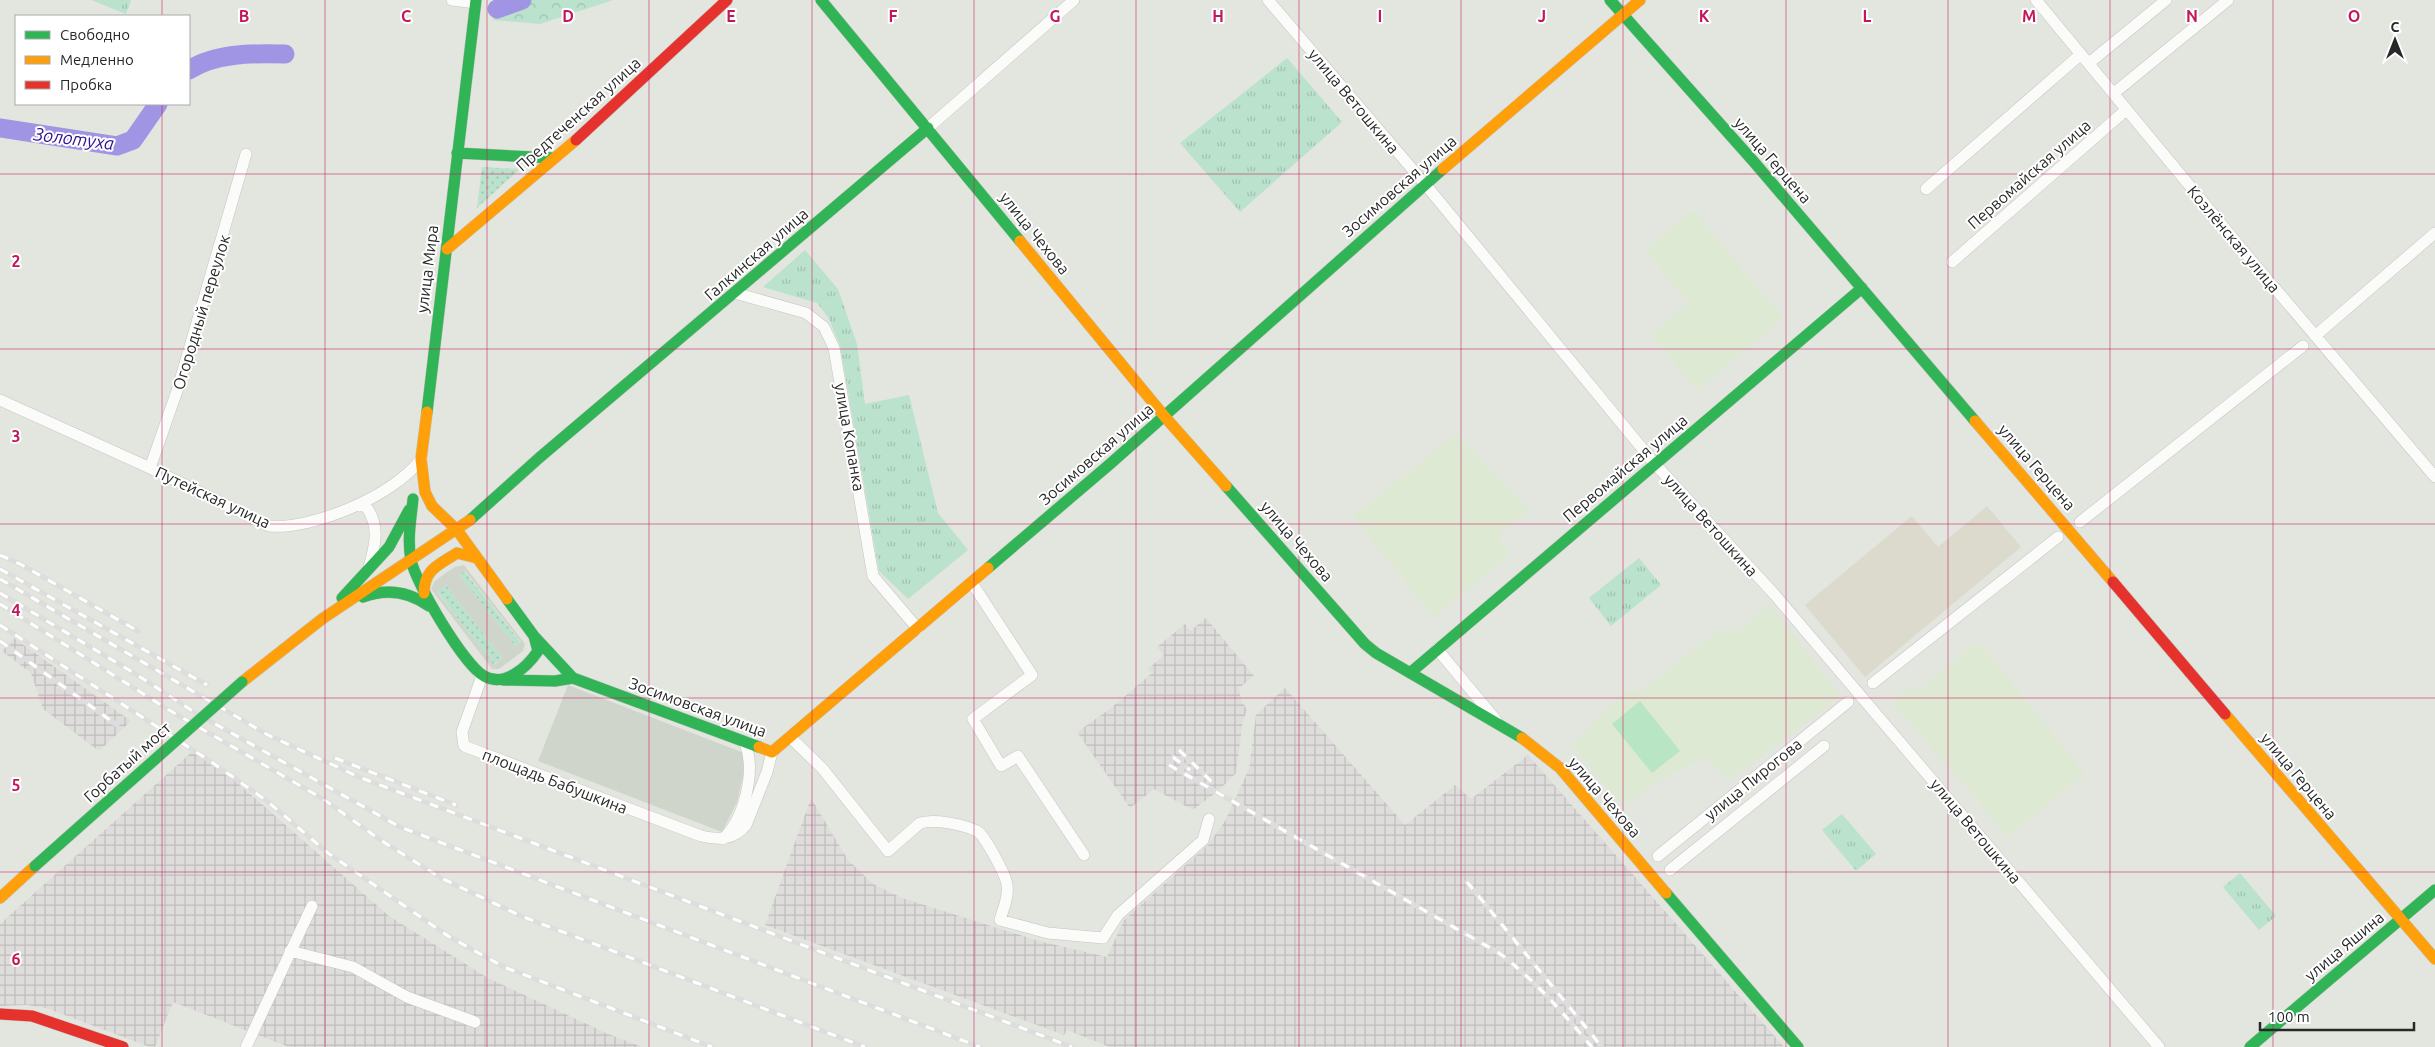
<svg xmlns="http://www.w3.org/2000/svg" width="2435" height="1047" viewBox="0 0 2435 1047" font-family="Ubuntu,sans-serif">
	<defs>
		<pattern id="industrial-grid" width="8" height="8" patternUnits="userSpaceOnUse" patternTransform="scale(1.25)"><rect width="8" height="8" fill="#dfdcdc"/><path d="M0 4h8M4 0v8" fill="none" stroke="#bfbdbd"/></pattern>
		<pattern id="grass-dots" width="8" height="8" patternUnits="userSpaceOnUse" patternTransform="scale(1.25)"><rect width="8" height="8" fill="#bae2cd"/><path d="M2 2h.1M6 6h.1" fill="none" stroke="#a0c2b0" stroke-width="1.8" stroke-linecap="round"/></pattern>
		<pattern id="forest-crowns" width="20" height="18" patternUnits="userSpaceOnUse" patternTransform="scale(1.25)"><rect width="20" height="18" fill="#bae2cd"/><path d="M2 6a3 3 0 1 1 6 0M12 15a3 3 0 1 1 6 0" fill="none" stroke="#a0c2b0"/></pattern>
		<pattern id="park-tufts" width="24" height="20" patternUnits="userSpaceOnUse" patternTransform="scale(1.25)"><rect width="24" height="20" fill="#bae2cd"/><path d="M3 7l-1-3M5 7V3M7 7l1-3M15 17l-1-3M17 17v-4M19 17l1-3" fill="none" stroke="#a0c2b0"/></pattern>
	</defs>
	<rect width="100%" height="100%" fill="#e3e6de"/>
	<path fill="url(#industrial-grid)" d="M1206 618 1254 676 1239 688 1241 700 1247 710 1243 720 1236 773 1218 791 1193 810 1154 789 1130 808 1077 732 1111 708 1152 673 1148 669 1164 655 1157 647 1185 624 1190 631Z
		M14 638 131 721 99 751 43 709 31 673 2 651Z
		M1285 688 1405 825 1455 785 1471 799 1528 755 1784 1047H1110L1067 1030 1064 1035 765 925 811 798 848 860 873 884 902 898 1039 941 1107 957 1124 920 1208 845 1225 821 1249 769 1256 715Z
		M194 750 224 771 389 916 488 978 606 1033 642 1047H289L173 1002 155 1047H150L46 1008 27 1005 0 1006V924Z"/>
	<path fill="#dee9d3" d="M1693 210 1783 319 1697 390 1651 335 1689 303 1645 250Z
		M1457 433 1529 511 1497 537 1511 554 1434 617 1353 517Z
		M1771 605 1840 696 1730 780 1706 757 1663 779 1623 805 1571 745 1587 732 1596 719 1629 690 1642 691 1717 631 1737 632Z
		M1978 641 2085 774 2007 837 1963 783 1891 702 1911 686 1918 693Z"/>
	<path fill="#dbdacd" d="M1987 506 2021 547 1865 677 1805 605 1912 516 1938 547Z"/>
	<path fill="url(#grass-dots)" d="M482 167 520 169 477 208Z
		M464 571 521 643 516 647 459 575Z
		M446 585 502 658 493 665 437 591Z"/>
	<path fill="url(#forest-crowns)" d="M495 0H613L540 24 493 20Z"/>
	<path fill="url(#park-tufts)" d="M91 0H131L126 14Z
		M1287 58 1342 122 1240 212 1180 143Z
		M805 250 838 289 857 344 865 404 909 395 938 513 968 550 908 599 879 571 840 345 828 317 817 303 763 287Z
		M1639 558 1661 585 1611 626 1589 598Z
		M1842 814 1876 854 1856 871 1822 830Z
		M2240 873 2276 916 2259 930 2223 887Z"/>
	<path fill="#b8e5c4" d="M1640 701 1680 751 1652 773 1612 724Z"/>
	<path fill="#d0d5cc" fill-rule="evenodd" d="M464 565 525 644 523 651 499 669H492L431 589 434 582 444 574 455 567ZM465 571 521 642 516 647 459 575ZM446 585 502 658 494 665 437 592Z
		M568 685 744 753 743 776 737 802 722 832 538 761Z"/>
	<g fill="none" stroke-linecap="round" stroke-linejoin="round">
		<path stroke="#a095e4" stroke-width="19" d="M497 9 522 0
			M189 70C215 53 254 53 285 54
			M0 128 117 146 133 140 158 104"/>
		<defs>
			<path id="street" d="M452 0 476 3
				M1268 0 1425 184 1655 464 1775 595 2159 1047
				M2036 0 2256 266 2435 477
				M2089 63 2166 0
				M2114 93 2228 0
				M928 128 1074 0
				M1926 189 2081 54
				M1952 262 2126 110
				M735 293 806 313 824 327 834 348 873 576 918 629
				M2315 336 2435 233
				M0 400 150 468 269 526C313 530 395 495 421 459
				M150 468 177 391 246 154
				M360 504 367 508C380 526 375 547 369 567
				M2080 522 2303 346
				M972 583 1032 675 973 719 1001 766 1018 756 1084 855
				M1437 649 1496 720
				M477 671 482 676 462 732 464 746 701 836C718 840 734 840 746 825L767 772 772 752
				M1873 683 2058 537
				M790 737 822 768 888 851 920 823C935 819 962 824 977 831 985 836 1006 875 1007 885 1009 897 1003 909 1000 920L1048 933 1103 938 1118 915 1203 840 1209 819
				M723 839C745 817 756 771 745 743
				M1658 856 1848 702
				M1670 870 1824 746
				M290 951 353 967 407 997 475 1022
				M246 1047 312 906"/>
			<path id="fast" d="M821 0 1020 241
				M1610 0 1754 162 1975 421
				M457 153 553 158
				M427 412 476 0
				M1226 486 1365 644 1376 653 1522 738
				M413 499C411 519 407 540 411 560 416 584 464 665 484 676 505 688 527 667 538 651L534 636
				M470 520 539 458 928 128
				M988 568 1110 464 1443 169
				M363 597C387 588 408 591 429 606
				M342 598 389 547 409 510
				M507 599 534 636 573 678 759 747
				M1410 673 1862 288
				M503 680 555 681 573 678
				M1666 893 1798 1047
				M2250 1047 2435 890"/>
			<path id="slow" d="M1443 169 1640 0
				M1020 241 1165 417 1226 486
				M447 249 576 140
				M427 412 421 459 425 492 432 506 457 530 507 599
				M1975 421 2113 582
				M424 593C424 569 439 565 457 553L477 558
				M242 682 322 619 470 520
				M2225 714 2435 959
				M1522 738 1560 768 1666 893
				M759 747 772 752 988 568
				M0 898 35 866"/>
			<path id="jam" d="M576 140 727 0
				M2113 582 2225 714
				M0 1014 32 1016 123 1047"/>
		</defs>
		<use href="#street" stroke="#c5c4c3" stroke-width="12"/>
		<use href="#fast" stroke="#c5c4c3" stroke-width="12"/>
		<use href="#slow" stroke="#c5c4c3" stroke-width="12"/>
		<use href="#jam" stroke="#c5c4c3" stroke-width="12"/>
		<use href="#street" stroke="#fbfbfa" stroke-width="11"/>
		<use href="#fast" stroke="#30b455" stroke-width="11"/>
		<use href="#slow" stroke="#ff9f0a" stroke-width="11"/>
		<use href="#jam" stroke="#e5322d" stroke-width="11"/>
		<defs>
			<path id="rail" d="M0 555 20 564 138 631
				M0 569 207 685
				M0 579 268 735 359 777 1072 1047
				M0 593 134 673 199 715 400 827 980 1047
				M0 604 169 710 323 799 382 841 441 878 521 916 865 1047
				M0 625 210 761 267 801 328 853 448 936 504 967 712 1047
				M0 641 117 725
				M1179 750 1212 782
				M1173 757 1190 770
				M335 758 456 805
				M1169 765 1499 953C1535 980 1563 1013 1592 1047
				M1467 882 1602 1047"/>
		</defs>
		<use href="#rail" stroke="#dedddd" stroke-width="5"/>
		<use href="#rail" stroke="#fff" stroke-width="3" stroke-dasharray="9" stroke-linecap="butt"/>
		<defs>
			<path id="fast-bridge" d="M35 866 242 682"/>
		</defs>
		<use href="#fast-bridge" stroke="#c5c4c3" stroke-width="12" stroke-linecap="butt"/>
		<use href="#fast-bridge" stroke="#30b455" stroke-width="11"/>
	</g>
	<path fill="none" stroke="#c2185b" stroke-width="1" stroke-opacity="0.55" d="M162 0V16M325 0V1047M487 0V1047M649 0V1047M812 0V1047M974 0V1047M1136 0V1047M1299 0V1047M1461 0V1047M1623 0V1047M1786 0V1047M1948 0V1047M2110 0V1047M2273 0V1047M162 104V1047M0 174H2435M0 349H2435M0 524H2435M0 698H2435M0 872H2435"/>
	<g text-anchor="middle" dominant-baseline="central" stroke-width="4" stroke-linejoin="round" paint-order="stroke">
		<g font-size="16" fill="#282828" stroke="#fff">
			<text transform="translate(1354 101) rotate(50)">улица Ветошкина</text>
			<text transform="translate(578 114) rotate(-42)">Предтеченская улица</text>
			<text transform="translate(1773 160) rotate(49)">улица Герцена</text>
			<text transform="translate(2029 174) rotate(-41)">Первомайская улица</text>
			<text transform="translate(1399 186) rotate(-41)">Зосимовская улица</text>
			<text transform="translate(1035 233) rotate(51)">улица Чехова</text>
			<text transform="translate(2234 239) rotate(50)">Козлёнская улица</text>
			<text transform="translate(756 254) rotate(-41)">Галкинская улица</text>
			<text transform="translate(427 269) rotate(-83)">улица Мира</text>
			<text transform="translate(201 312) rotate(-73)">Огородный переулок</text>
			<text transform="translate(850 437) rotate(80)">улица Копанка</text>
			<text transform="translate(1096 454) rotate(-41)">Зосимовская улица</text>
			<text transform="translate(2037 467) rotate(49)">улица Герцена</text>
			<text transform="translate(1625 468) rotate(-40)">Первомайская улица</text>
			<text transform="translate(213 497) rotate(25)">Путейская улица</text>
			<text transform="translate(1711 525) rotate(48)">улица Ветошкина</text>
			<text transform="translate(1297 541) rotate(49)">улица Чехова</text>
			<text transform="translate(698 707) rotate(20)">Зосимовская улица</text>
			<text transform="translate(127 762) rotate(-42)">Горбатый мост</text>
			<text transform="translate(2299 776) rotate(50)">улица Герцена</text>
			<text transform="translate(1753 779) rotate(-39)">улица Пирогова</text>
			<text transform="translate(555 781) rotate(21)">площадь Бабушкина</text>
			<text transform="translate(1605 797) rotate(49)">улица Чехова</text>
			<text transform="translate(1976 831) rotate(50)">улица Ветошкина</text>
			<text transform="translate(2344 946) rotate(-40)">улица Яшина</text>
		</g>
		<g font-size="18" font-style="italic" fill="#311491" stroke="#fff">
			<text transform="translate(74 138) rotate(7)">Золотуха</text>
		</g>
	</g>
	<g font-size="16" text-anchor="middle" font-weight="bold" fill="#c2185b" stroke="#fff" stroke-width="4" stroke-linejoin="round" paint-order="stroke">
		<text x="244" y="22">B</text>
		<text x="406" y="22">C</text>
		<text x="568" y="22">D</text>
		<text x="731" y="22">E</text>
		<text x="893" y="22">F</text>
		<text x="1055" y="22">G</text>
		<text x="1218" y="22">H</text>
		<text x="1380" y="22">I</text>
		<text x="1542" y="22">J</text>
		<text x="1704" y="22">K</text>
		<text x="1867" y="22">L</text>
		<text x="2029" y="22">M</text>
		<text x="2192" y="22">N</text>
		<text x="2354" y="22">O</text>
		<text x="16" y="267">2</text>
		<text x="16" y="442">3</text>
		<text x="16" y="616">4</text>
		<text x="16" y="791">5</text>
		<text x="16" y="965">6</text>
	</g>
	<rect x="15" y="15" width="175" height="90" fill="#ffffff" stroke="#a9a9a9"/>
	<rect x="25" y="31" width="25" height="8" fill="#30b455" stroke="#a9a9a9"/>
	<text x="60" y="40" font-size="15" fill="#282828">Свободно</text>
	<rect x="25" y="56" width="25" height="8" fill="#ff9f0a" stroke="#a9a9a9"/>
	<text x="60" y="65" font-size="15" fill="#282828">Медленно</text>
	<rect x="25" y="81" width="25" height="8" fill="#e5322d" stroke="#a9a9a9"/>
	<text x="60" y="90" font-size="15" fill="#282828">Пробка</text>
	<g transform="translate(2395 40)" stroke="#ffffff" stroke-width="4" paint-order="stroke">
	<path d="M0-4L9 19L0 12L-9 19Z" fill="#282828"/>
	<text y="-8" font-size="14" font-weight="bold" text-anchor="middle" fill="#282828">С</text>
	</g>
	<path d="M2260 1022v8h154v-8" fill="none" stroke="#282828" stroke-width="2.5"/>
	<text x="2268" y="1022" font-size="15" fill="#282828" stroke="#ffffff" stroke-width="4" paint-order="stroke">100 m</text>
</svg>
